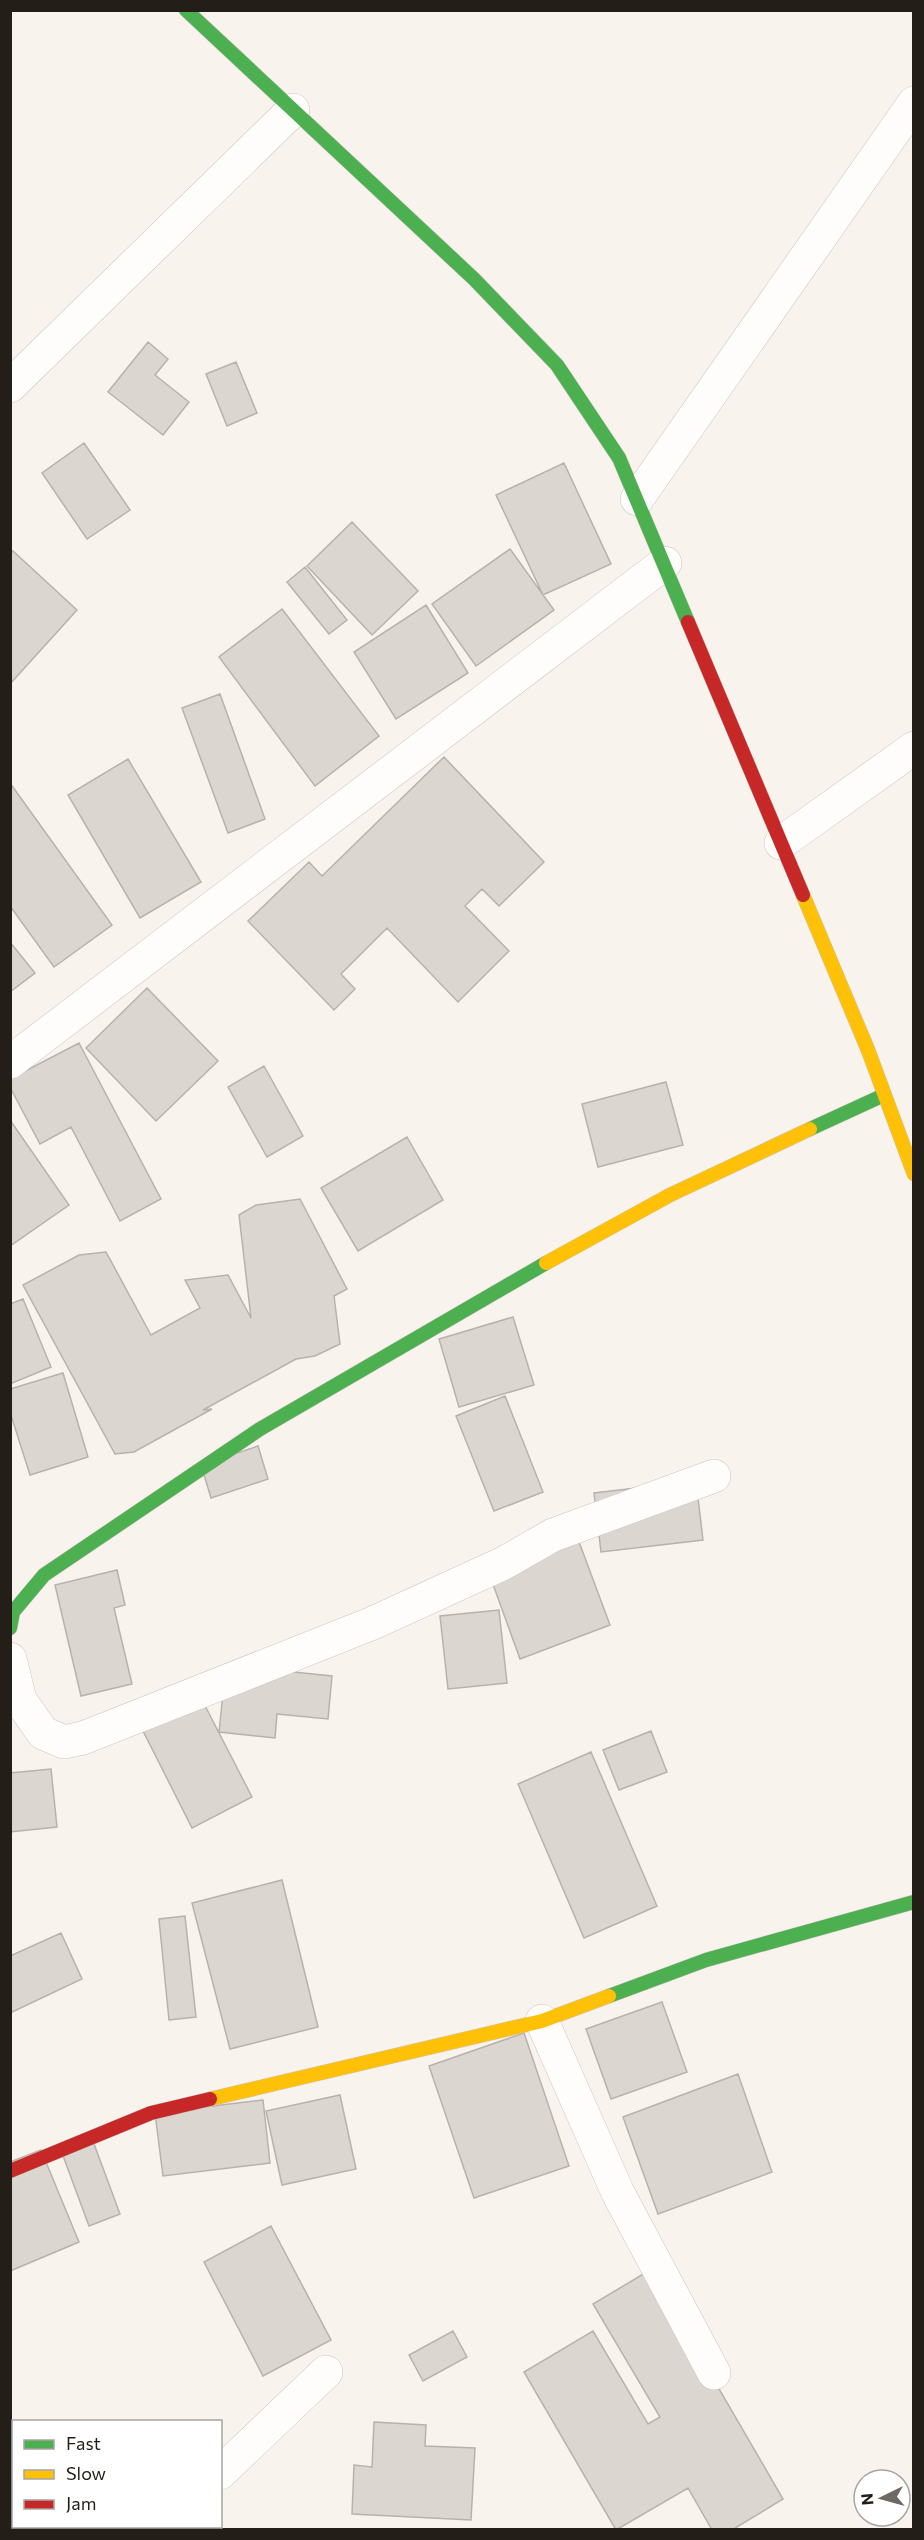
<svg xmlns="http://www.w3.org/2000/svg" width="924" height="2540" viewBox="0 0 924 2540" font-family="Commissioner,sans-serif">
	<rect width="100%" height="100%" fill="#f9f3ee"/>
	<path fill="#dcd6d1" stroke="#b7b2ad" stroke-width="1.5" d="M148 342 168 359 155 375 189 402 163 435 108 392Z
		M236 362 257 413 227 426 206 374Z
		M84 443 130 510 87 539 42 473Z
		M564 463 611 564 543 595 496 495Z
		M352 522 418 591 372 635 307 566Z
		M510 549 554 610 476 666 432 604Z
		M13 551 77 610 10 684V554Z
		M305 567 347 620 329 634 287 582Z
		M426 605 468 673 396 719 354 652Z
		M282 609 379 736 315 786 219 657Z
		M220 694 265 819 228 833 182 708Z
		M444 757 544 862 499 906 482 889 465 906 509 951 458 1002 387 928 341 974 355 989 334 1010 248 921 309 862 322 876Z
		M128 759 201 882 140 918 68 795Z
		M10 783 112 925 54 967 10 906Z
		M10 942 35 973 10 992Z
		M147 988 218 1061 156 1121 86 1048Z
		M79 1043 161 1199 120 1221 71 1127 40 1144 10 1087V1079Z
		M264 1066 303 1136 267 1157 228 1087Z
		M666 1082 683 1145 598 1167 582 1104Z
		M10 1120 69 1205 10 1246Z
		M407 1137 443 1200 358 1251 321 1188Z
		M300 1199 347 1289 334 1296 340 1344 315 1356 296 1359 203 1410 212 1409 134 1452 115 1454 23 1285 79 1255 106 1252 151 1335 200 1308 185 1280 228 1275 251 1318 239 1215 256 1205Z
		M23 1299 51 1367 10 1384V1304Z
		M513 1317 534 1385 459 1407 439 1339Z
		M63 1373 88 1457 30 1475 10 1412V1389Z
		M505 1396 543 1492 494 1511 456 1416Z
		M258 1446 268 1479 211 1498 201 1465Z
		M696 1481 703 1540 601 1552 594 1493Z
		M575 1531 610 1625 520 1659 486 1565Z
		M117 1570 125 1605 114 1608 132 1684 81 1696 55 1585Z
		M499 1610 507 1683 448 1689 440 1616Z
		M226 1665 332 1676 328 1719 277 1714 275 1738 219 1732Z
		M200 1696 252 1797 192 1828 141 1727Z
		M651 1731 667 1772 619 1790 603 1750Z
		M591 1752 657 1906 584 1938 518 1784Z
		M51 1769 57 1827 10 1832V1773Z
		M282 1880 318 2027 230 2049 192 1903Z
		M185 1916 196 2017 169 2020 159 1919Z
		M61 1933 82 1979 10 2013V1956Z
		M662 2002 687 2072 611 2099 586 2029Z
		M524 2033 569 2166 474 2198 429 2066Z
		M738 2074 772 2172 658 2214 623 2117Z
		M340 2095 356 2169 282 2185 266 2111Z
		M263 2100 270 2163 163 2176 155 2113Z
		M90 2133 120 2214 89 2226 59 2145Z
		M41 2150 79 2242 10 2271V2162Z
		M271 2226 331 2340 263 2376 204 2262Z
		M650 2270 783 2499 732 2530H712L688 2488 616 2530 524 2372 593 2331 648 2424 660 2417 593 2304Z
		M453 2331 467 2357 423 2381 409 2355Z
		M374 2422 426 2425 425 2446 475 2448 471 2520 352 2514 354 2465 372 2467Z"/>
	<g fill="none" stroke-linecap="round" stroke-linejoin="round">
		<defs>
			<path id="street" d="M10 386 293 110
				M637 499 914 103
				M781 843 914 748
				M10 1062 665 563
				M10 1659 20 1700 43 1733 64 1742 83 1738 373 1623 504 1563 553 1535 714 1476
				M542 2021 618 2193 714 2373
				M220 2473 326 2372
				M185 2530 186 2526"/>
			<path id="fast" d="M186 10 474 279 557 365 619 458 688 622
				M810 1129 884 1095
				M10 1628 13 1612 44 1575 260 1429 546 1263
				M609 1996 706 1960 914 1902"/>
			<path id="slow" d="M803 895 868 1050 914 1174
				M546 1263 670 1195 810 1129
				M210 2099 542 2021 609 1996"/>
			<path id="jam" d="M688 622 803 895
				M10 2171 151 2113 210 2099"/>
		</defs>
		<use href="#street" stroke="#cac4bf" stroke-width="34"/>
		<use href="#fast" stroke="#cac4bf" stroke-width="15"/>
		<use href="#slow" stroke="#cac4bf" stroke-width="15"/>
		<use href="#jam" stroke="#cac4bf" stroke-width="15"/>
		<use href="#street" stroke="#fefdfc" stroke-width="33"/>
		<use href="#fast" stroke="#4caf50" stroke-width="14"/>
		<use href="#slow" stroke="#ffc107" stroke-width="14"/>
		<use href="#jam" stroke="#c62828" stroke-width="14"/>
	</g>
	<rect width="924" height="2540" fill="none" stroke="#241e18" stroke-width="24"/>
	<rect x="12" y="2420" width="210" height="108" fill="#ffffff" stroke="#a7a5a3" stroke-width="1.5"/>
	<rect x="24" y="2440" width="30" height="9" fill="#4caf50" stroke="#a7a5a3" stroke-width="1.5"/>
	<text x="66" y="2450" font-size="18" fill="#241e18">Fast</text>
	<rect x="24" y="2470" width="30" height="9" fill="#ffc107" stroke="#a7a5a3" stroke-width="1.5"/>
	<text x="66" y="2480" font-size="18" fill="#241e18">Slow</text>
	<rect x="24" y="2500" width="30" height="9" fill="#c62828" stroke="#a7a5a3" stroke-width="1.5"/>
	<text x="66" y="2510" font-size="18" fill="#241e18">Jam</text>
	<g transform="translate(882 2498) rotate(265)"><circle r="28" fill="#ffffff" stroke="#a7a5a3" stroke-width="1.5"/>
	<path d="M0-4.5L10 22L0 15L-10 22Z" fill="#6f6963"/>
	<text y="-9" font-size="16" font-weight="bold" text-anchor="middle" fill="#241e18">N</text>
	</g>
</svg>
